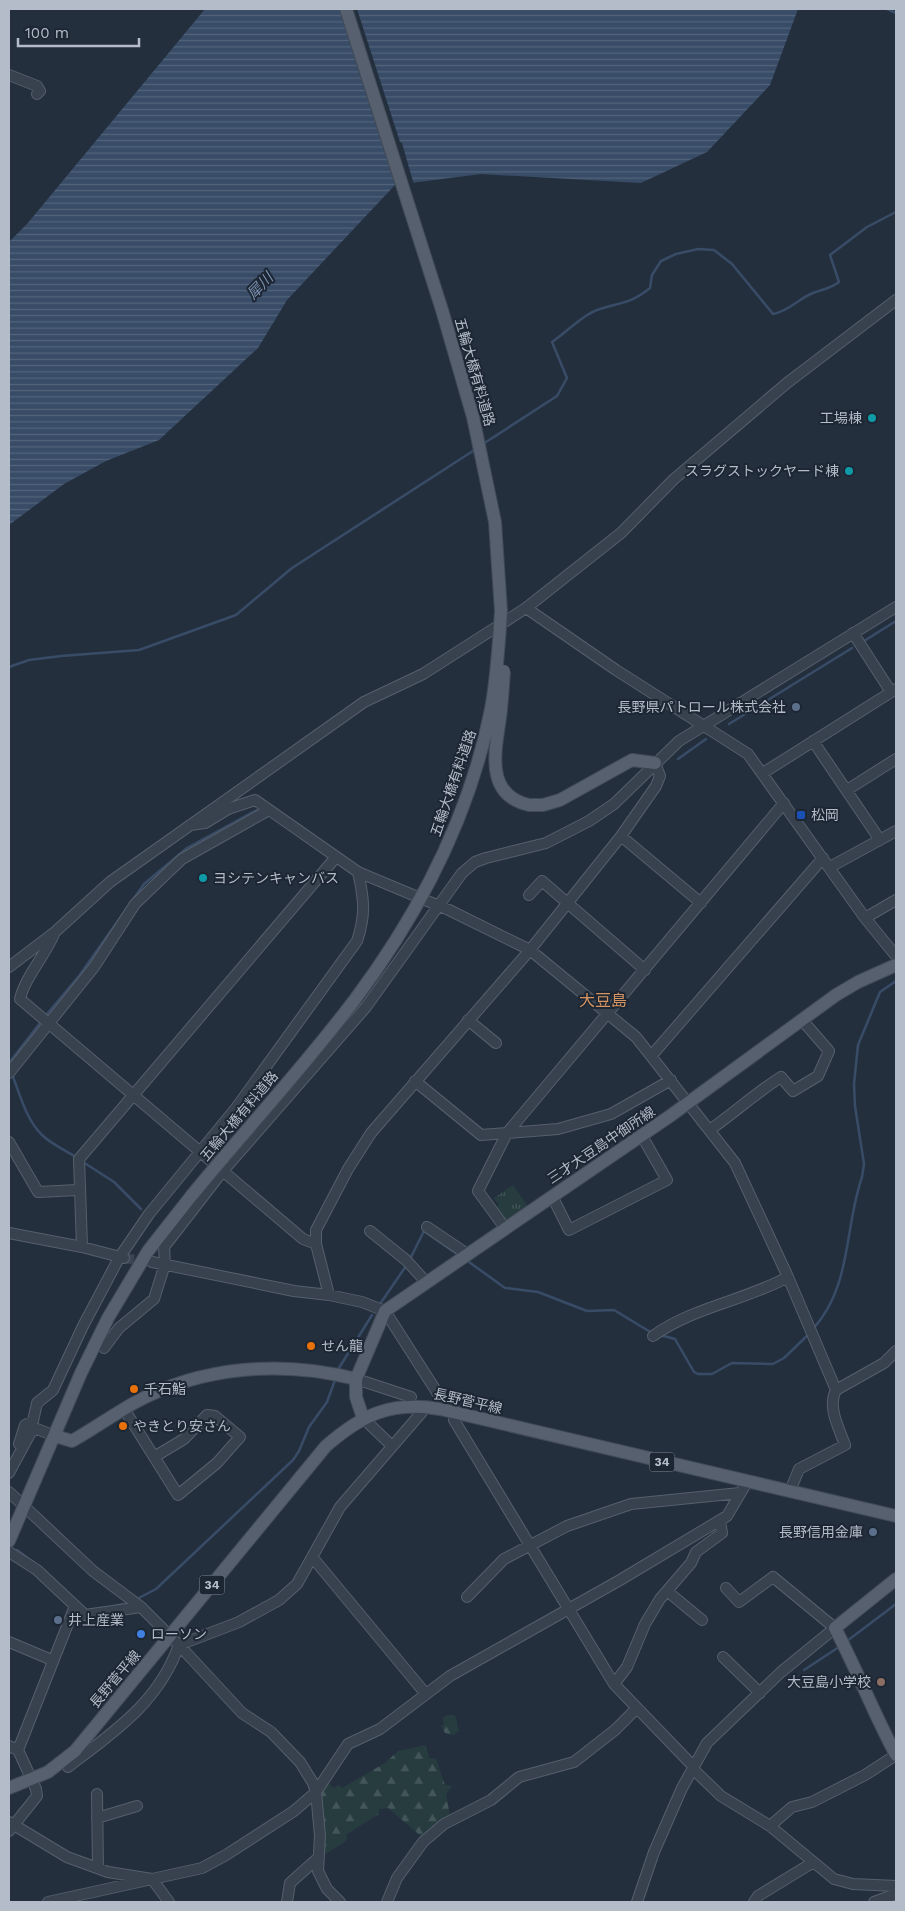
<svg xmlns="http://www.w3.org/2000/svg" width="905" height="1911" viewBox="0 0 905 1911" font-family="'Work Sans','Noto Sans JP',sans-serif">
	<defs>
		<pattern id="grass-tufts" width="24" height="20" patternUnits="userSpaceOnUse" patternTransform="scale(1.25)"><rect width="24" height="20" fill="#263c3f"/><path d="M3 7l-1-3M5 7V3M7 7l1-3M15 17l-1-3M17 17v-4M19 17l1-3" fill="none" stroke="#435659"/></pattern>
		<pattern id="forest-firs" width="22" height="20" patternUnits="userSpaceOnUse" patternTransform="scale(1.25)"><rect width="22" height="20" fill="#263c3f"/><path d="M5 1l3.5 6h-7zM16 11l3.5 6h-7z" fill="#435659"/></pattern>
		<pattern id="water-rules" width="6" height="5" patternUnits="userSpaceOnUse" patternTransform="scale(1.25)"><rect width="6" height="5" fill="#394c67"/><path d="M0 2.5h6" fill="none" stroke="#53647b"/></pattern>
	</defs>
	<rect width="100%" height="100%" fill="#242f3e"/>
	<path fill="url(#grass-tufts)" d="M513 1185 529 1208 504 1222 495 1208 499 1205 494 1198Z"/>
	<path fill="url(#forest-firs)" d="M447 1715H455L459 1731 454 1735 445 1733 441 1725H444L443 1718Z
		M426 1745 429 1758 436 1759 445 1785 452 1786 446 1794 450 1816 423 1838 388 1808 379 1809V1814L347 1834 346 1841 324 1855 319 1796 329 1783 333 1788 339 1785 342 1788 385 1763 398 1751Z"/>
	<path fill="url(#water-rules)" d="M205 9H798L770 85 707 152 641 183 481 174 395 185 287 300 258 348 159 440 106 461 64 484 9 525V242L27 224Z"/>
	<path fill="#242f3e" d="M341 9H357L400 142 402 143 414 185 399 187Z"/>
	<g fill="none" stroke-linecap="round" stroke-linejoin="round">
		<path stroke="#394c67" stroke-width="2.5" d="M887 9 896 13
			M483 444 557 396 567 378 552 342C567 332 583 314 600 309 622 302 630 304 650 288L652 275 661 261 676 254 698 249 714 250 732 264 773 314C789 311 798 299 813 293 823 289 830 289 839 282L830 255 867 227 896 212
			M864 641 896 621
			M9 667 29 660 61 656 139 650 236 615 292 568 476 449
			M729 724 852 648
			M678 759 706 739
			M47 1014 79 976 144 884 187 848 257 810
			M9 1063 40 1023
			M12 1074C20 1095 26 1119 42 1135 51 1144 65 1150 76 1157
			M83 1162 114 1182 141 1209
			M410 1259 424 1231 457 1254
			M469 1262 505 1288 538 1292 587 1311 614 1310 652 1333
			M380 1304 406 1266
			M813 1329C852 1286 844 1229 862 1177L864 1164 855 1106 854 1084 858 1045 880 992 896 981
			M660 1335 675 1339 694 1372 698 1374H712L732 1363 773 1364 784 1358 810 1333
			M339 1368 372 1315
			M17 1550 46 1572
			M135 1600 156 1589 293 1460 299 1451 309 1427 327 1402 335 1380
			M114 1606 130 1603
			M847 1641 896 1604
			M804 1670 839 1647"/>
		<path stroke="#3a4453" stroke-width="10" stroke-dasharray="10 5" stroke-linecap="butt" d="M124 1258 148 1262"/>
		<defs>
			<path id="minor" d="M9 75 37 86 40 91 37 94
				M526 608 616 670 748 754 865 918 896 956
				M853 633 891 692
				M813 741 880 840
				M763 773 896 689
				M847 790 896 759
				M190 825 205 823 228 809 255 800 358 872 449 910 530 950 636 1037 735 1163 788 1277 836 1390C827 1407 839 1428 845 1445L799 1469 790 1491
				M621 836 701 903
				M830 867 896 831
				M529 895 542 881 645 970
				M865 918 896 900
				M54 934C45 956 25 977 20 999L303 1239 316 1244
				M9 967 55 932 110 882 364 702 423 674 526 608 621 533 674 479 787 383 896 300
				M468 1020 496 1043
				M652 1055 823 858
				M9 1073 94 967 135 904 182 859 269 810
				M415 1081 481 1135 507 1133 784 803
				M711 1129C735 1112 756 1093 781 1077L793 1091 818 1076 829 1051 803 1021
				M9 1142 38 1192 78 1190
				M552 1196 569 1230 667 1180 642 1136
				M427 1227 467 1254
				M505 1228 478 1191 507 1133 558 1129 611 1114 671 1080
				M370 1231 406 1260 426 1282
				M9 1233 82 1247 124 1258
				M82 1247 79 1159 336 857
				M152 1262 294 1291 329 1295 362 1302 385 1311 440 1397V1409
				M329 1295 316 1244V1230L348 1169 371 1133 530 950 621 836 656 786 660 776 655 763
				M653 1336C693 1307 744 1301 788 1277
				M104 1348 119 1328 154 1299 165 1264 164 1247 222 1172 366 1007 462 873 475 862 486 858 546 843 589 821 614 804 679 741 896 607
				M356 1379 411 1397
				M836 1390 884 1363 896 1351
				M124 1409 178 1495 217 1463 240 1437 215 1416 207 1415 184 1439 154 1457
				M455 1412 454 1420 614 1684 693 1766
				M363 1418 391 1445
				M33 1421 37 1403 53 1390 83 1326 119 1258 149 1214 236 1108 357 941C366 914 364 899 358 872
				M19 1444 25 1425 33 1421
				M9 1473 31 1432 37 1429 55 1436
				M9 1492 93 1571 141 1607 179 1645 242 1713 271 1732 300 1762 313 1783 316 1792 320 1836 318 1871 327 1889 340 1902
				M9 1552 37 1570 85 1615 141 1607
				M313 1558 425 1693
				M667 1591 702 1620
				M467 1597 504 1559 567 1526 631 1504 740 1493
				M9 1642 52 1660
				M723 1657 760 1693
				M614 1684 627 1667 645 1624 660 1599 691 1563 696 1552 722 1533 720 1521
				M9 1746 18 1750 36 1789 37 1796 9 1831
				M18 1750 75 1606
				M68 1767C115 1731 158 1703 179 1645L239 1622 279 1600 297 1584 340 1507 422 1412
				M693 1769 721 1796 770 1826 834 1879 853 1884 896 1886
				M97 1794 98 1868
				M97 1818 137 1806
				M9 1822 67 1857 108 1872 152 1879 169 1902
				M770 1826 792 1807 812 1802 865 1775 896 1755
				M48 1902 202 1868 226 1855 294 1811 316 1792 348 1744 380 1729 450 1676 620 1580 727 1516 747 1482
				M287 1902 290 1883 318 1858
				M387 1902 397 1878 423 1842 444 1824 491 1800 519 1777 574 1762 615 1730 637 1708
				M637 1902 654 1852 682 1788 707 1743 781 1672 835 1628 773 1577 739 1602 726 1588
				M754 1902 758 1896 812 1863
				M874 1902 896 1894"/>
			<path id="major" d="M346 9 442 310 473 417 495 522 501 611
				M529 805H543L560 800 632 760 655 763
				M363 1418 356 1397V1379L385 1311 670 1116 836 995 858 982 896 965
				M55 1436 72 1441C93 1429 113 1415 134 1403 201 1366 282 1360 356 1379
				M9 1541 81 1373 108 1318 148 1251 192 1195
				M896 1579 835 1628C857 1670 874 1714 896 1755
				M9 1788 48 1772 75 1751 326 1446C363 1414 391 1401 440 1409L896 1516"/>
		</defs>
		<use href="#minor" stroke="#565f6c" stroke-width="12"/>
		<use href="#major" stroke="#414a57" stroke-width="14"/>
		<use href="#minor" stroke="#38414e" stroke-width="10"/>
		<use href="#major" stroke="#56606e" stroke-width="12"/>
		<defs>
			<path id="major-bridge" d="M504 671C503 687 502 702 500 718 495 752 485 795 529 805
				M192 1195C246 1129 305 1066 356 998 420 912 470 815 491 709 497 677 499 644 501 611"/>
		</defs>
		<use href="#major-bridge" stroke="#414a57" stroke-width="14" stroke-linecap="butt"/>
		<use href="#major-bridge" stroke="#56606e" stroke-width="12"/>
	</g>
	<g fill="#0f9aa8" stroke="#1d2633" stroke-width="2">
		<circle cx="872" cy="418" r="5"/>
		<circle cx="849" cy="471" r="5"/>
		<circle cx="203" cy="878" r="5"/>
	</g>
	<g fill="#5c6f8a" stroke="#1d2633" stroke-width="2">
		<circle cx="796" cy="707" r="5"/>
		<circle cx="873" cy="1532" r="5"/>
		<circle cx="58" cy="1620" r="5"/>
	</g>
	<rect fill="#1a4fb4" stroke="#1d2633" stroke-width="2" x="796" y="810" width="10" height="10" rx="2.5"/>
	<g fill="#e8710a" stroke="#1d2633" stroke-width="2">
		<circle cx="311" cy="1346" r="5"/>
		<circle cx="134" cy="1389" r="5"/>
		<circle cx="123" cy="1426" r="5"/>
	</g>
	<circle fill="#3f7fe0" stroke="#1d2633" stroke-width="2" cx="141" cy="1634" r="5"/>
	<circle fill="#8d6e63" stroke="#1d2633" stroke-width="2" cx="881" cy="1682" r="5"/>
	<g text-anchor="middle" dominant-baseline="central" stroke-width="4" stroke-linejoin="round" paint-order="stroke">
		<g fill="#1d2633" stroke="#878f9c" stroke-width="1">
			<rect x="649.5" y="1452.5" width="25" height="19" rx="4"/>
			<rect x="199.5" y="1575.5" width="25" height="19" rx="4"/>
		</g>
		<g font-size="12" font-weight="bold" fill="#b4bcc9">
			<text x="662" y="1462">34</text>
			<text x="212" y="1585">34</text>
		</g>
		<g font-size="14" fill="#b4bcc9" stroke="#1d2633">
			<text transform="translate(475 372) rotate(74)">五輪大橋有料道路</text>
			<text transform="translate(453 783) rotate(-71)">五輪大橋有料道路</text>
			<text transform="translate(239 1116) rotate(-50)">五輪大橋有料道路</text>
			<text transform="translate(601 1145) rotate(-34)">三才大豆島中御所線</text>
			<text transform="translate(468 1401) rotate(13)">長野菅平線</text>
			<text transform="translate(115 1679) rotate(-50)">長野菅平線</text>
		</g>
		<g font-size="14" fill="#b4bcc9" stroke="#1d2633" text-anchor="start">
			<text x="862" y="418" text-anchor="end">工場棟</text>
			<text x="839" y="471" text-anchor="end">スラグストックヤード棟</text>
			<text x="786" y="707" text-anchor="end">長野県パトロール株式会社</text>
			<text x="811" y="815">松岡</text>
			<text x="213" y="878">ヨシテンキャンバス</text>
			<text x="321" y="1346">せん龍</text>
			<text x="144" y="1389">千石鮨</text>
			<text x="133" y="1426">やきとり安さん</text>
			<text x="863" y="1532" text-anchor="end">長野信用金庫</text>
			<text x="68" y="1620">井上産業</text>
			<text x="151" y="1634">ローソン</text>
			<text x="871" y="1682" text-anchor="end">大豆島小学校</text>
		</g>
		<g font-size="15" font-style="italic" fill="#7c92b1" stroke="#1d2633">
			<text transform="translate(260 286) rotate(-46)">犀川</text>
		</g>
		<g font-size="16" fill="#d59563" stroke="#1d2633">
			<text x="603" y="1000">大豆島</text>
		</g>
	</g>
	<rect width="905" height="1911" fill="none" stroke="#b4bcc9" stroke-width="20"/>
	<path d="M18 38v8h121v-8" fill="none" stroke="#b4bcc9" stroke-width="2.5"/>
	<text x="25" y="38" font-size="15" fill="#b4bcc9" stroke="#1d2633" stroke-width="4" paint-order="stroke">100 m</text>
</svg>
